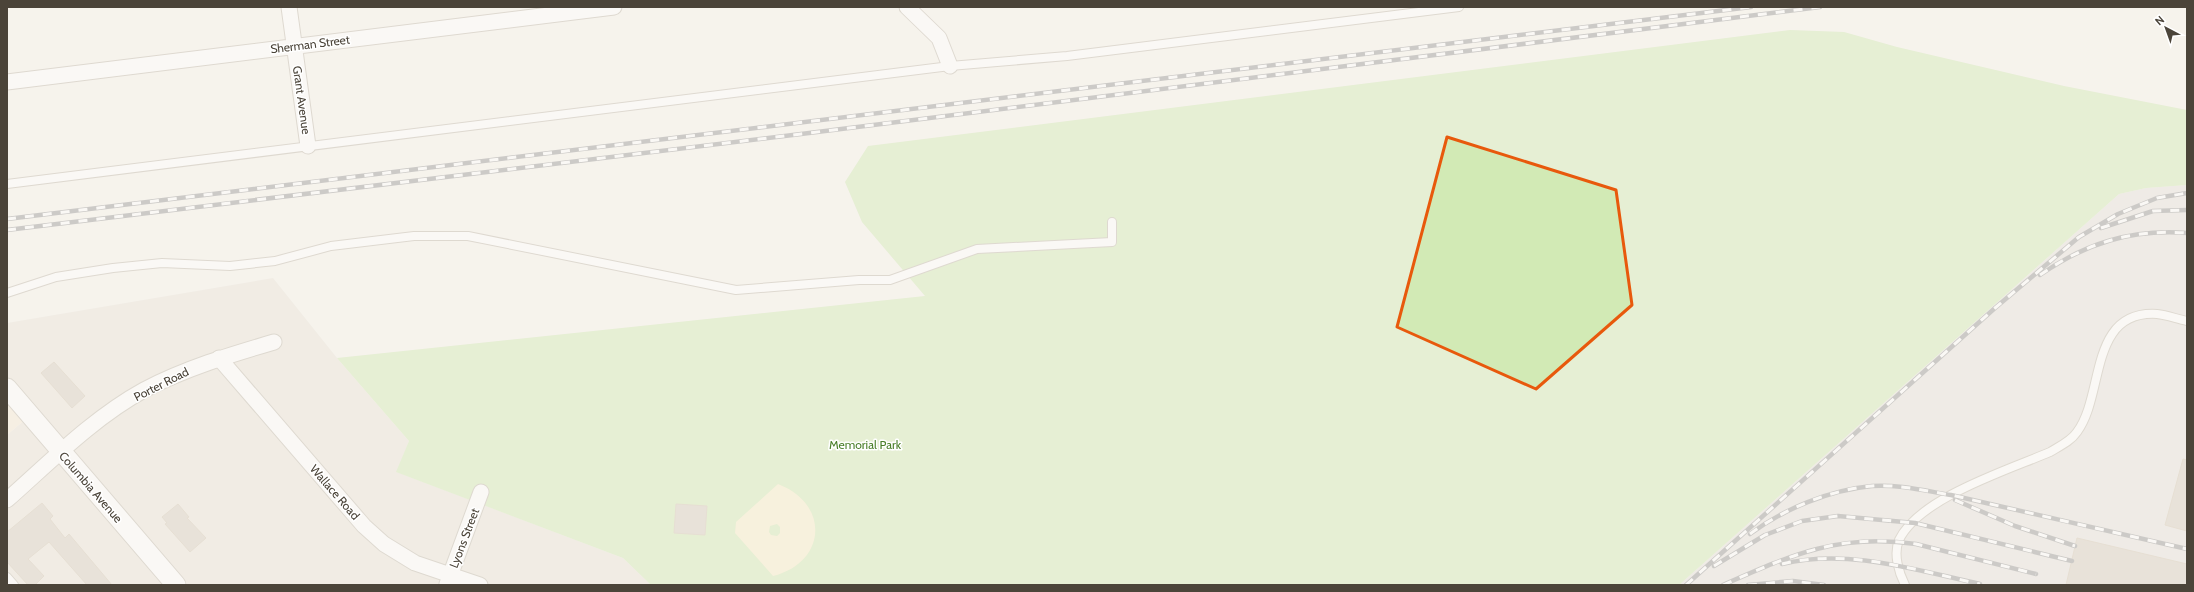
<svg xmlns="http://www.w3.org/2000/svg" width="2194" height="592" viewBox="0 0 2194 592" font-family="Cabin,sans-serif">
	<rect width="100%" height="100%" fill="#f6f3ec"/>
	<path fill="#eae5da" d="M273 278 337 358 409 441 397 472 623 558 651 585H182L7 380V323Z
		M27 418 169 585H7V435Z"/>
	<path fill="#f7ead8" d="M7 394 27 418 7 435Z"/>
	<path fill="#e6e2dd" d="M2187 185V585H1679L2119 194 2146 188Z"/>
	<path fill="#d2eab5" d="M1790 30 1844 32 1897 47 2064 86 2187 110V185L2146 188 2119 194 1679 585H651L623 558 396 472 409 441 337 358 925 296 862 222 845 182 868 146Z"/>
	<path fill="#f9efc9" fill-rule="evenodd" d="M778 484C830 504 827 562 773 576L735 533 736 522ZM777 524 780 527V533L777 536 771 535 769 532 770 526Z"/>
	<path fill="#d8cfc1" stroke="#d3c7b4" d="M54 362 85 396 72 408 41 373Z
		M2183 459 2187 460V531L2165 525Z
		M42 503 53 516 50 519 65 538 69 534 112 585H87L49 542 28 559 44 576 35 585H28L7 562V532Z
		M178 504 189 517 187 518 206 538 190 552 165 524 167 523 162 517Z
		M676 504 707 506 705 535 674 533Z
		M2077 538 2187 564V585H2066Z"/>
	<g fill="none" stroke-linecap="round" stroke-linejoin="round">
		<defs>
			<path id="service" d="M7 184 950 66 1067 56 1459 7
				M7 293 56 277 113 268 162 263 230 266 275 261 331 246 414 236H468L736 290 859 280H890L977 249 1112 242V222
				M7 577 14 585
				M1905 585C1899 573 1893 554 1899 540 1919 498 2008 470 2050 452 2060 446 2071 441 2077 432 2105 395 2088 310 2157 314 2167 315 2177 319 2187 321"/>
			<path id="minor" d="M289 7 308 146
				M907 7 939 38 950 66
				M7 82 614 7
				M219 358 364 526 384 544 415 563 480 585
				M7 500C50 462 93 418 144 390 186 368 230 355 274 342
				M447 584 481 492"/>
			<path id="tertiary" d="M7 388 176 585"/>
		</defs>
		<use href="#service" stroke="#c2bbae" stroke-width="10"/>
		<use href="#minor" stroke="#c2bbae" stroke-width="17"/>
		<use href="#tertiary" stroke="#c2bbae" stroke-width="21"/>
		<use href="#service" stroke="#fff" stroke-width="8"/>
		<use href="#minor" stroke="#fff" stroke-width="15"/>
		<use href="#tertiary" stroke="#fff" stroke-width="19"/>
		<defs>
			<path id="rail" d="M7 219 1751 7
				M2101 228 2153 211 2187 210
				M7 230 801 134 1820 7
				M2040 275C2086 243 2131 229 2187 233
				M1955 500 2015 526 2075 546
				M1750 534C1784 509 1829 490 1872 486 1897 484 1926 491 1951 495L2187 549
				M1782 564C1848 548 1915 570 1980 584
				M1714 566 1765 535 1802 521 1838 516 1915 523 2072 561
				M1686 585 1995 308 2079 237 2118 214 2157 198 2187 193
				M1723 585C1791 555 1839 533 1916 544L2036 574
				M1748 585 1793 581 1824 585"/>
		</defs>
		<use href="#rail" stroke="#9a9a9a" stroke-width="4.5"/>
		<use href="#rail" stroke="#fff" stroke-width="3" stroke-dasharray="9" stroke-linecap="butt"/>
	</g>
	<path d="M0 0H2194V592H0ZM1447 137 1616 190 1632 305 1536 389 1397 327Z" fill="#f6f3ec" fill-opacity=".55" fill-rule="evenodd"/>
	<path fill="none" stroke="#e8590c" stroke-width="3" stroke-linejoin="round" d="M1447 137 1616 190 1632 305 1536 389 1397 327Z"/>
	<g text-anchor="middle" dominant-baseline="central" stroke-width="3" stroke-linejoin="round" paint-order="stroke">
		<g font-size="12" fill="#4b4439" stroke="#fff">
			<text transform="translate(310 44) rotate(-7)">Sherman Street</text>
			<text transform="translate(302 100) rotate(82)">Grant Avenue</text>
			<text transform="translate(161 384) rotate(-27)">Porter Road</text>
			<text transform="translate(91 487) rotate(49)">Columbia Avenue</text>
			<text transform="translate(335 492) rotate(49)">Wallace Road</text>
			<text transform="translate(464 538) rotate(-69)">Lyons Street</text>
		</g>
		<g font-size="12" fill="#4a7f2a" stroke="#fff">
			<text x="865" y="444">Memorial Park</text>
		</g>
	</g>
	<rect width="2194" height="592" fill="none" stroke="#4b4439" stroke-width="16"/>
	<g transform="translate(2166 28) rotate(319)" stroke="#ffffff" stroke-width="3" paint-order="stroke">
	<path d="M0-3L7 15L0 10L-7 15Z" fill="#4b4439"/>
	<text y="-6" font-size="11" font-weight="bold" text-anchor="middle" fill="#4b4439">N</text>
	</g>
</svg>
